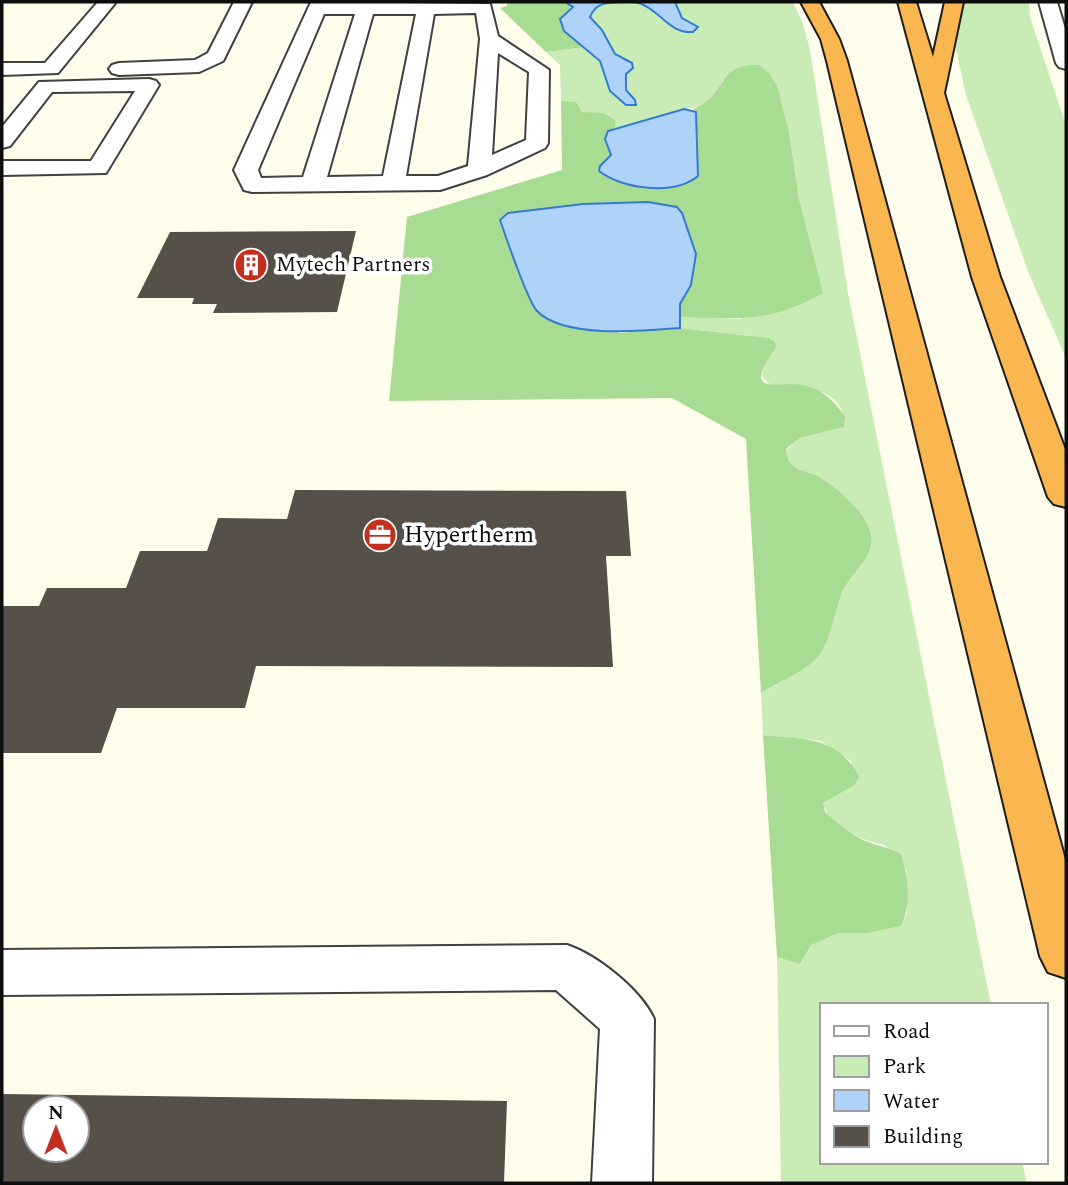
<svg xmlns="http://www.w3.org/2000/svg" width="1068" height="1185" viewBox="0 0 1068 1185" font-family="Spectral,serif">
	<rect width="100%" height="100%" fill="#fffeec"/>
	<path fill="#c9ebb5" d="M627 2C655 3 649 15 668 23 677 27 688 26 698 27L682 18 675 2H793L802 21 810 50 848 293 991 1005H821V1162H1022L1027 1183H781L777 957 800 964 811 945 839 933H869L901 926 907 914 906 870 885 845C863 841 828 827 823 803L855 785 851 761 821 741 763 735 761 693 802 669 825 645 836 605 848 579 871 548C858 524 847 496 825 480 809 469 786 474 786 450L800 438 844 427C848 388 798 385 771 386L762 376 764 363 770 356 752 336 680 328V317L740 319 818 280 799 199 789 132 778 88 723 80 711 102 705 106 677 110 654 119 615 128 616 121C602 112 586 115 581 111 573 105 573 101 561 101L560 65 546 52 586 47C611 66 600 86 626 105L636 104 635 100 626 90V74L632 68 615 54 602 30 590 17C597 0 611 3 627 2Z
		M962 2H1029L1030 17 1066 125V358L1029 274 966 95 956 50Z"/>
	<path fill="#a9dc93" d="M507 2H565L571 5 564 31 586 47 546 52 500 8 507 6Z
		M759 65 770 74 778 88 789 132 799 199 823 293C771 323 737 319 680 317L679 304 691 285 648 202 583 204 508 213 619 333 680 328 768 338 775 342 776 347C739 400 779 379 807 386 823 390 836 403 845 416L844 427 800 438 786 449C786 473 808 469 823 479 842 492 876 521 871 545 869 560 850 575 843 590 834 610 832 638 819 655 806 672 779 681 761 693L746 439 672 398 389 401 407 217 562 170 561 101 576 102 582 112 604 113 616 121 615 128 608 131 605 139 612 155 600 166 698 150 696 112 693 109C727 98 715 63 759 65Z
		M763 735C804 740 836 735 859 776L855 785 823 803 825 812C838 823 852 836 868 842 880 846 889 848 901 854 908 876 912 905 901 926L869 933H839L811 945 800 964 777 957Z"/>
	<path fill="#afd2f8" stroke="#337bd2" stroke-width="2" d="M565 2H627C611 3 597 0 590 17L602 30 615 54 632 63 633 68 626 74V90L635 100 636 105H626L610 91 600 61 564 31 560 19 573 7Z
		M632 2H675L682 18 698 27 693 32C666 34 658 4 632 2Z
		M684 109 696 112 698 176C674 196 622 189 599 171L600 166 611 155 605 139 608 131Z
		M648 202 677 207 682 213 696 254 691 285 680 304V328C644 331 564 339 537 311 527 300 506 237 500 220L508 213 583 204Z"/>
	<path fill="#565049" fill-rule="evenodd" d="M356 231 337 312 213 313 217 304H192L194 298H137L170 232Z
		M295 490 626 491 631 556H606L613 667 256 666 245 708H117L101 753H2V606H39L47 588H126L140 551H207L218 518 287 519Z
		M2 1094 507 1101 504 1183H2ZM35 1108H77V1150H35Z"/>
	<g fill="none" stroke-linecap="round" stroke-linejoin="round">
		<defs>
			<path id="minor" d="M98 2H116L58 73 2 75V63H45Z
				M234 2H252L223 61 199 72 119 75 112 73 109 69 112 65 119 63 195 60 208 53Z
				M311 2 490 4 498 36 549 70 548 143 545 148 487 175 440 190 252 192 244 190 234 170ZM476 13 480 39 468 166 438 176H406L434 14ZM324 14H355L303 177 261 178 258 170ZM373 14H416L383 176 327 177ZM498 53 529 72 526 140 492 155Z
				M1039 2H1057L1066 32V69L1059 67 1056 63Z
				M149 79 156 81 159 85 106 173 2 175V161H91L135 91 52 92 10 146 2 148V127L39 82Z
				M567 945C597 955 641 990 654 1019L652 1183H592L600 1029 556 990 2 995V950Z"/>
			<path id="highway" d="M801 2H819L839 39 847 61 1066 863V978L1048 972 1040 956 827 61 821 39Z
				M898 2H916L933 57 945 2H963L944 93 1000 277 1066 452V507L1054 504 1048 497 972 277Z"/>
		</defs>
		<use href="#minor" stroke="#404040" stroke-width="4"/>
		<use href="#highway" stroke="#1e1e1e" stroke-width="4"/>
		<use href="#minor" fill="#fff" fill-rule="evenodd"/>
		<use href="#highway" fill="#fab64f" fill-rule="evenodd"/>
	</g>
	<defs>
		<symbol id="building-disc" viewBox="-11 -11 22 22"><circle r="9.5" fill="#c22f1f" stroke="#fff"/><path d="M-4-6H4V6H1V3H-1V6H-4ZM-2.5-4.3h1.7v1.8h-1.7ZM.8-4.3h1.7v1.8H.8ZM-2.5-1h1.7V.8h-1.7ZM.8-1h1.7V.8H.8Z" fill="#fff"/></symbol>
		<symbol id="office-disc" viewBox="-11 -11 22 22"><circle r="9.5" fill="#c22f1f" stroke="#fff"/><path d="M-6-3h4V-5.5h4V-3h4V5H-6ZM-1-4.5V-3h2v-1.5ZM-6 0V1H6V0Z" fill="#fff"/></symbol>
	</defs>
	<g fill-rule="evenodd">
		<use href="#building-disc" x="232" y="246" width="38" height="38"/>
		<use href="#office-disc" x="361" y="516" width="38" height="38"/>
	</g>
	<g text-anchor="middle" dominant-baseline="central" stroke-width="7" stroke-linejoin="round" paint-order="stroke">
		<g font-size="21" fill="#0d0d0d" stroke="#fff" text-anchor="start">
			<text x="276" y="265">Mytech Partners</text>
		</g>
		<g font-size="24" fill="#0d0d0d" stroke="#fff" text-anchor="start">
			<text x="404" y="535">Hypertherm</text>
		</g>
	</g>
	<rect width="1068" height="1185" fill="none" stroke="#0d0d0d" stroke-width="7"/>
	<rect x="820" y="1003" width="228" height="161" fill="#ffffff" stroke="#9e9e9e" stroke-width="2"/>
	<rect x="834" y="1026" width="35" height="10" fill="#ffffff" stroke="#9e9e9e" stroke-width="2"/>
	<text x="883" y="1038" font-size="21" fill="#0d0d0d">Road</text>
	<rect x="834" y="1056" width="35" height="21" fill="#c9ebb5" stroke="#9e9e9e" stroke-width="2"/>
	<text x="883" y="1073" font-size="21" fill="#0d0d0d">Park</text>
	<rect x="834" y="1090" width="35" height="21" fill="#afd2f8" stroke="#9e9e9e" stroke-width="2"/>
	<text x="883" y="1108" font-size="21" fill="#0d0d0d">Water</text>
	<rect x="834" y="1126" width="35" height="21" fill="#565049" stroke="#9e9e9e" stroke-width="2"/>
	<text x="883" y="1143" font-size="21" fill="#0d0d0d">Building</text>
	<g transform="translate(56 1129)"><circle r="33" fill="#ffffff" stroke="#9e9e9e" stroke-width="2"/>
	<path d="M0-5L12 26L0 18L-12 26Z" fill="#c22f1f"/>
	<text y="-10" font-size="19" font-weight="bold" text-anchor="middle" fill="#0d0d0d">N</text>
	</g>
</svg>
